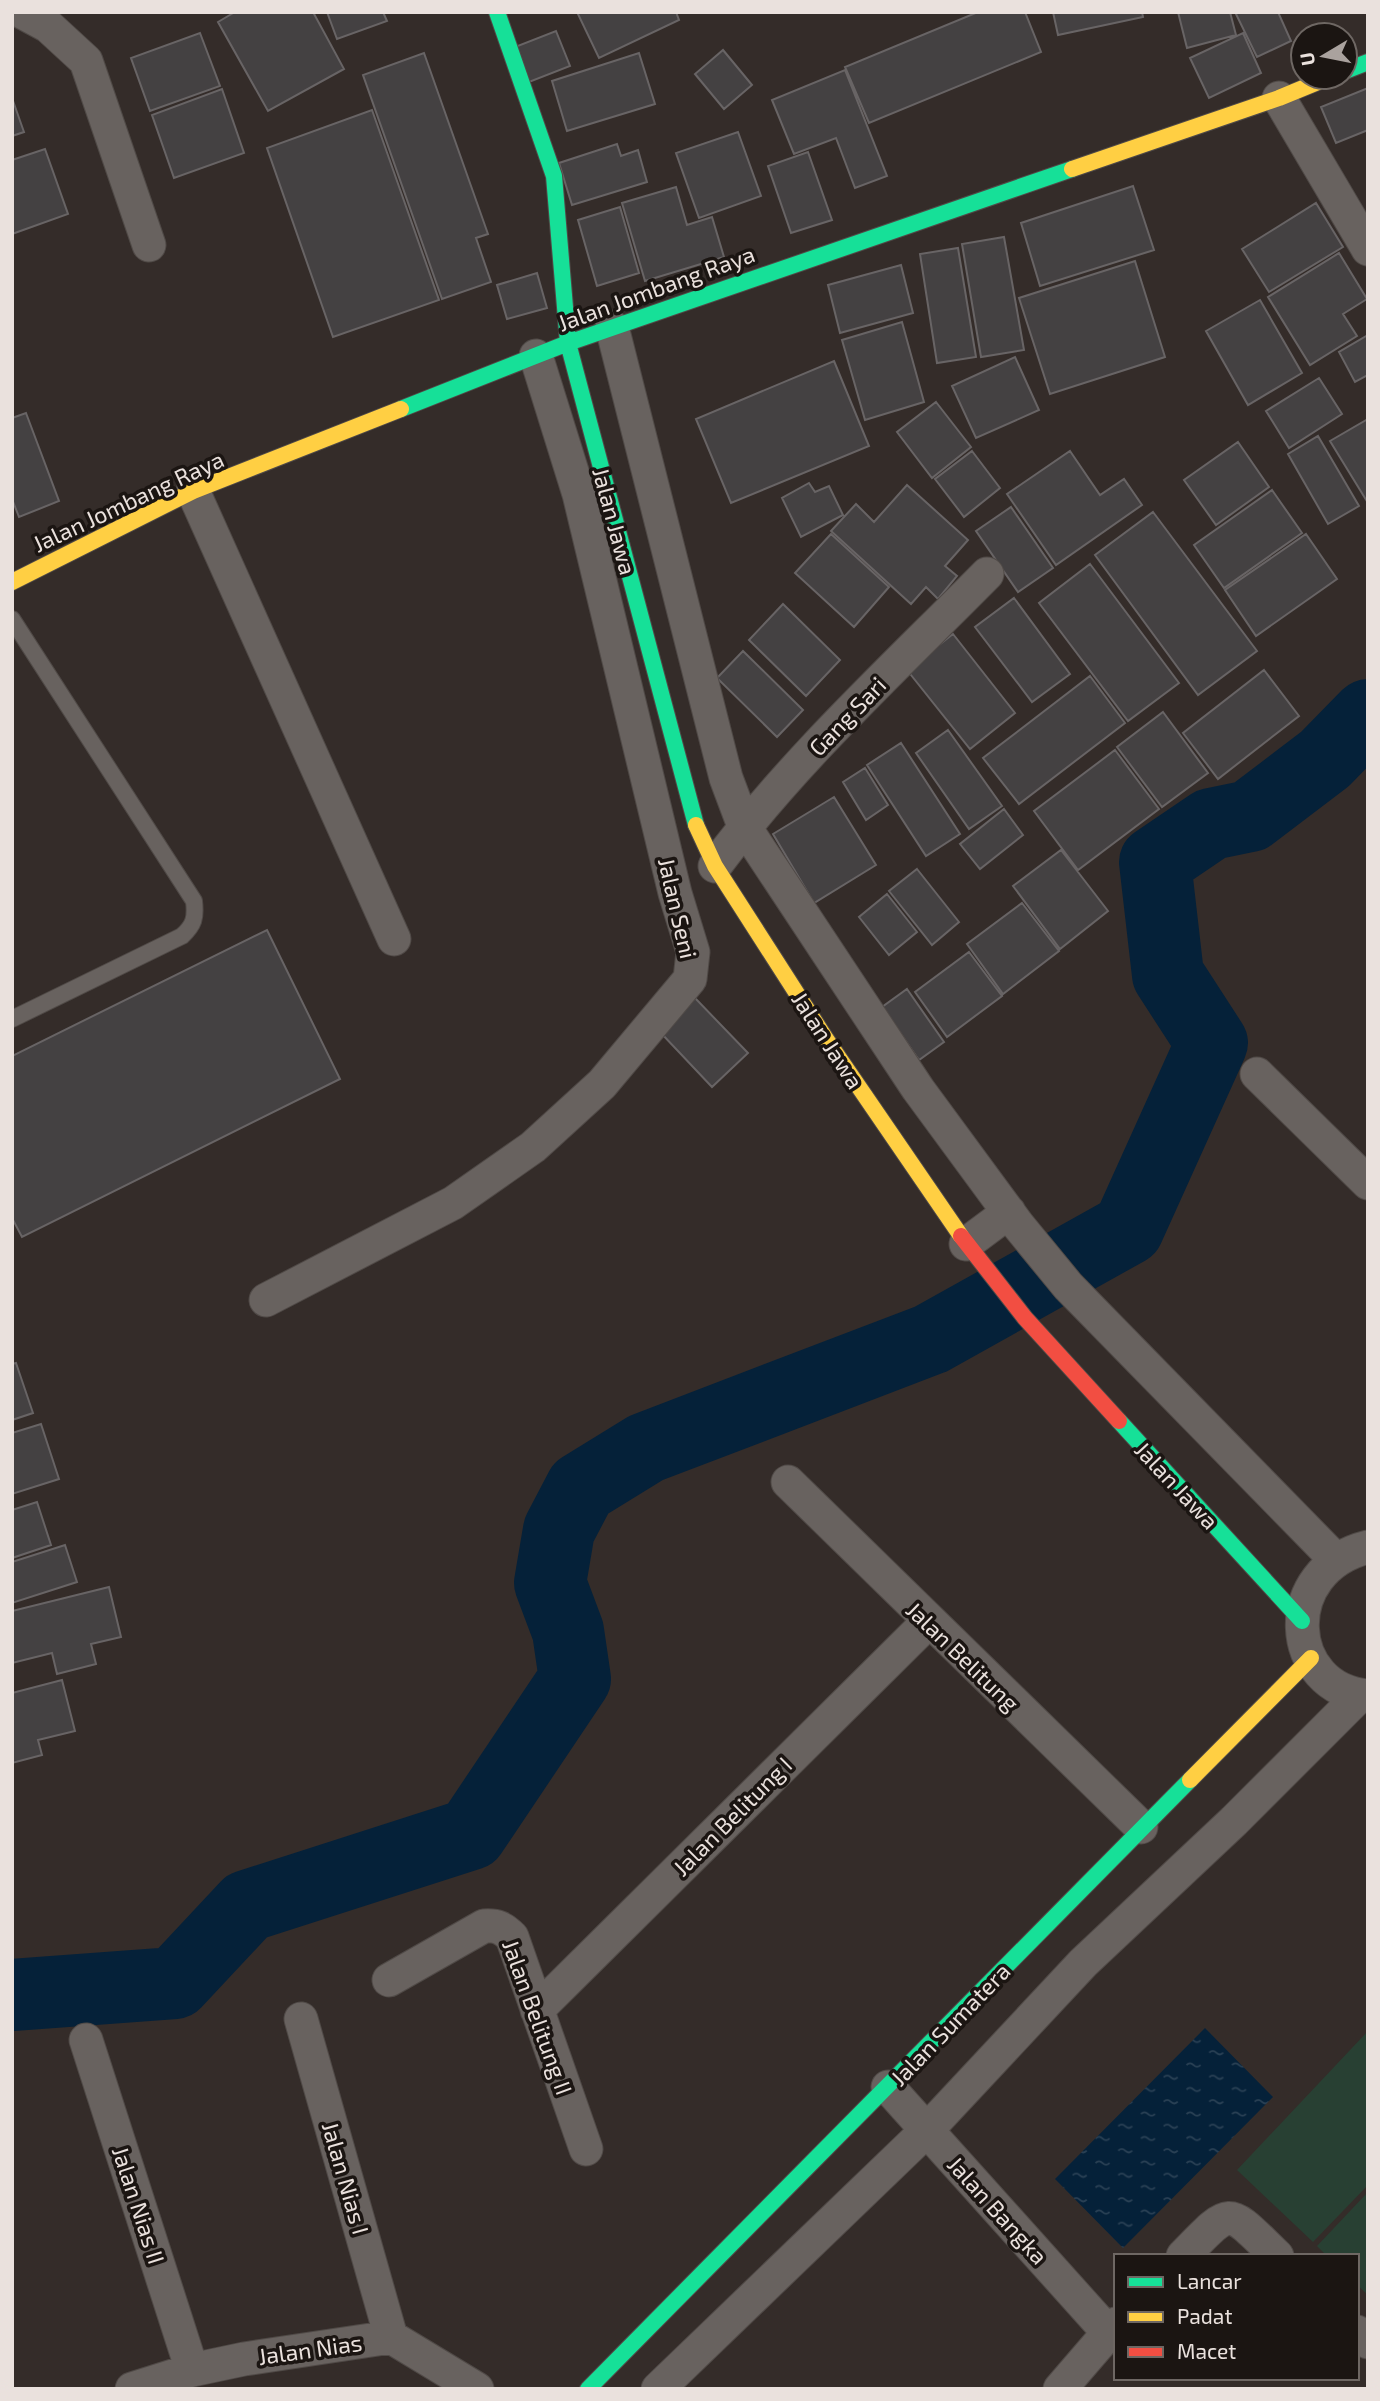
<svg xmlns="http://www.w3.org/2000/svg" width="1380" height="2401" viewBox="0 0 1380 2401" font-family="'Exo 2',sans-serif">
	<defs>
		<pattern id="water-ripples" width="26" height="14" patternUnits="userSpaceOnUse" patternTransform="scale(1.75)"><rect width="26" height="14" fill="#052139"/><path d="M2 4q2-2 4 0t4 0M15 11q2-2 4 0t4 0" fill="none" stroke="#2a4155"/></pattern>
	</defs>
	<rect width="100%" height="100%" fill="#342c29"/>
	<path fill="#284033" d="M1368 2031V2185L1313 2242 1237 2170Z
		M1368 2192V2295L1357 2285V2256H1327L1317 2246Z"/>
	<path fill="url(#water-ripples)" d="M1205 2028 1273 2097 1123 2248 1055 2179Z"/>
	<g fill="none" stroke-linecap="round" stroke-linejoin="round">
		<path stroke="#052139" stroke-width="72" d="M12 1995 175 1983 247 1906 471 1834 575 1679 568 1631 550 1583 559 1530 581 1488 646 1448 931 1339 1128 1229 1212 1043 1168 975 1155 862 1211 824 1250 816 1325 759 1368 715"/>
	</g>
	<path fill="#444142" stroke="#686465" stroke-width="2" d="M235 12H313L344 69 268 111 218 22Z
		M327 12H383L387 21 337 39Z
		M577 12H676L679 20 599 58Z
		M978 12H1025L1041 52 869 123 845 67Z
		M1053 12H1142L1143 17 1058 35Z
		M1178 12H1230L1236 35 1187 48Z
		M1235 12H1278L1291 41 1257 57Z
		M556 31 570 66 529 82 515 47Z
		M200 33 220 86 150 111 131 58Z
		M1243 33 1261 73 1209 98 1190 58Z
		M723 50 752 85 724 109 695 74Z
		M424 53 488 234 476 238 491 282 442 299 363 75Z
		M639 53 655 104 567 131 552 81Z
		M845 70 887 176 855 188 836 138 794 154 772 100Z
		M1368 88V130L1336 143 1321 107Z
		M222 89 244 153 174 178 152 115Z
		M12 98 24 132 12 136Z
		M372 110 439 300 333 337 267 148Z
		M738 132 761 196 699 218 676 153Z
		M617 144 621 156 638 150 647 182 572 205 559 163Z
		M45 149 68 214 12 234V160Z
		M808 152 832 220 791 233 768 166Z
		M1133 186 1154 250 1040 286 1021 223Z
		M676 187 687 225 712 217 724 257 645 281 622 203Z
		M1316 203 1343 247 1269 292 1242 249Z
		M620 207 639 273 597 286 578 220Z
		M1004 237 1024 350 981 357 962 244Z
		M958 248 976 357 937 363 920 254Z
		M1339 253 1367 299 1343 314 1357 336 1310 365 1268 297Z
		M1135 261 1165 357 1050 394 1019 298Z
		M901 265 913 313 840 333 828 285Z
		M537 273 547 308 507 319 497 285Z
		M1260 300 1302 373 1248 405 1206 331Z
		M902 322 924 402 865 420 842 340Z
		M1368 335V375L1355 382 1339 352Z
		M1015 357 1039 410 976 438 952 386Z
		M834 361 869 446 731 503 696 419Z
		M1319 378 1342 414 1289 448 1266 411Z
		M936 402 971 447 932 478 897 432Z
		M26 413 59 501 19 517 12 499V418Z
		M1368 419V503L1330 441Z
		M1318 436 1359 506 1328 524 1288 454Z
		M1238 442 1269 487 1216 525 1184 480Z
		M972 451 1000 488 964 517 935 479Z
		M1070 451 1100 495 1124 479 1142 505 1056 565 1007 494Z
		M809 483 815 492 829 486 843 515 801 537 782 498Z
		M907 485 968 540 945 566 957 576 938 599 926 587 911 604 831 531 856 504 874 522Z
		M1272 490 1302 533 1224 588 1194 545Z
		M1011 507 1053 568 1018 592 976 531Z
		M1153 512 1257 651 1198 695 1095 555Z
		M831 534 889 587 854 627 795 573Z
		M1306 534 1337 579 1256 636 1225 590Z
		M1090 564 1179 683 1128 721 1039 603Z
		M1014 598 1070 674 1032 702 975 627Z
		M783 604 840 660 806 696 749 640Z
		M953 634 1015 713 970 749 907 670Z
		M743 651 803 710 777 737 717 678Z
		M1264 670 1299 716 1218 779 1183 733Z
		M1090 676 1125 723 1019 804 983 758Z
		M1163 712 1208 773 1162 807 1117 747Z
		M948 730 1002 806 969 829 916 753Z
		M901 743 960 834 926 856 867 765Z
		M1115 750 1159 809 1078 870 1034 811Z
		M865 768 888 805 866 820 843 782Z
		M834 797 876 865 814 903 773 834Z
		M1004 809 1023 835 980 869 960 844Z
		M1061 850 1108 911 1060 949 1013 886Z
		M917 869 959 922 932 945 889 891Z
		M887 894 917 932 889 955 859 917Z
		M1022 903 1059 951 1003 994 967 944Z
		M267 930 340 1079 22 1237 12 1218V1056Z
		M969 952 1002 996 947 1037 915 992Z
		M907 989 944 1042 919 1060 882 1007Z
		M695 998 748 1053 712 1087 660 1032Z
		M16 1363 33 1413 12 1420V1364Z
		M41 1424 59 1479 12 1494V1433Z
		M37 1502 51 1545 12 1558V1510Z
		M65 1545 77 1582 12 1603V1562Z
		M109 1587 121 1637 91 1644 96 1664 57 1674 52 1653 12 1663V1611Z
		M62 1680 75 1731 38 1740 42 1755 12 1763V1693Z"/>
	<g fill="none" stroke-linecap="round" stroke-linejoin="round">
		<defs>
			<path id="lane" d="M12 619 194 901C196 918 194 925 182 936L12 1019"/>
			<path id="street" d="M22 12 48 26 86 61 149 245
				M1279 98 1368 249
				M612 327 726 778 744 826 918 1089 1018 1225 1068 1286 1335 1559
				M193 491 394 939
				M715 866C794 760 894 668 987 574
				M1257 1074 1368 1183
				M966 1244 1009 1212
				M266 1300 453 1203 533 1147 602 1084 690 979 693 952 675 893 579 494 536 356
				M788 1482 1141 1827
				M1368 1547C1276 1570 1285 1689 1368 1696
				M389 1980 484 1926C497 1925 503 1928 512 1937L586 2149
				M537 2010 928 1622
				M301 2019 391 2337
				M86 2040 192 2370
				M888 2087 1108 2332
				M1183 2256C1233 2205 1226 2207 1277 2256
				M1357 2332 1368 2342
				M132 2389 192 2370 244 2359 391 2337 477 2389
				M658 2389 927 2130 1083 1963 1234 1821 1360 1695
				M1060 2389 1116 2324"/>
			<path id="fast" d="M497 12 554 176 568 343 696 825
				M1345 71 1368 62
				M401 409 568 343 1072 169
				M1119 1421 1302 1621
				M588 2389 1190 1780"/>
			<path id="slow" d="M1072 169 1279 98 1330 77
				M12 582 193 491 401 409
				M696 825 715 866 826 1039 961 1236
				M1190 1780 1311 1658"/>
			<path id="jam" d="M961 1236 1025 1318 1119 1421"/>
		</defs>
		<use href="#lane" stroke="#504a47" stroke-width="18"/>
		<use href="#street" stroke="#504a47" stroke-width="35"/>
		<use href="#fast" stroke="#504a47" stroke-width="18"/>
		<use href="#slow" stroke="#504a47" stroke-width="18"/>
		<use href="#jam" stroke="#504a47" stroke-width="18"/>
		<use href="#lane" stroke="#68625f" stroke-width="16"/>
		<use href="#street" stroke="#68625f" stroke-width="33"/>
		<use href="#fast" stroke="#16e098" stroke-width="16"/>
		<use href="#slow" stroke="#ffcf43" stroke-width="16"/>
		<use href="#jam" stroke="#f24e42" stroke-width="16"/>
	</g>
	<g text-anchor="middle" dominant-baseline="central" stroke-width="7" stroke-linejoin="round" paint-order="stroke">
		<g font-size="23" fill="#eae1dd" stroke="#1b1512">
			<text transform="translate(656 288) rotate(-20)">Jalan Jombang Raya</text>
			<text transform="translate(128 501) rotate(-25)">Jalan Jombang Raya</text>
			<text transform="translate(615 521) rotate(75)">Jalan Jawa</text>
			<text transform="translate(847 716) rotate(-46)">Gang Sari</text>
			<text transform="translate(678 908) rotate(77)">Jalan Seni</text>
			<text transform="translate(828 1040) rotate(57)">Jalan Jawa</text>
			<text transform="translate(1177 1485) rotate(47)">Jalan Jawa</text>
			<text transform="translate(963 1656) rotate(44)">Jalan Belitung</text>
			<text transform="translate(732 1816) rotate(-45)">Jalan Belitung I</text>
			<text transform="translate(538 2017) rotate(70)">Jalan Belitung II</text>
			<text transform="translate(950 2024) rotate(-46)">Jalan Sumatera</text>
			<text transform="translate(346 2178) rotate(74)">Jalan Nias I</text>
			<text transform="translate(139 2205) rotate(72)">Jalan Nias II</text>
			<text transform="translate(998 2210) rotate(48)">Jalan Bangka</text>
			<text transform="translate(310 2349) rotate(-8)">Jalan Nias</text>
		</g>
	</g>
	<rect width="1380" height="2401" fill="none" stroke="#eae1dd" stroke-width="28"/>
	<rect x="1114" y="2254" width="245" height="126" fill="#1b1512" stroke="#6e6763" stroke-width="2"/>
	<rect x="1128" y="2277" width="35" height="10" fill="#16e098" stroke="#6e6763" stroke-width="2"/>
	<text x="1177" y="2289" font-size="21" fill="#eae1dd">Lancar</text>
	<rect x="1128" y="2312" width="35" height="10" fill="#ffcf43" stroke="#6e6763" stroke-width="2"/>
	<text x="1177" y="2324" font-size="21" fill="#eae1dd">Padat</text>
	<rect x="1128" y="2347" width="35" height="10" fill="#f24e42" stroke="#6e6763" stroke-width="2"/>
	<text x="1177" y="2359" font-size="21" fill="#eae1dd">Macet</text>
	<g transform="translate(1324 56) rotate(260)"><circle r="33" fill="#1b1512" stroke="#6e6763" stroke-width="2"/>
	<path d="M0-5L12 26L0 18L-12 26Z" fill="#aaa29e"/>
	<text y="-10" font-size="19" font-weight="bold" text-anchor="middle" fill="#eae1dd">U</text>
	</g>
</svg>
